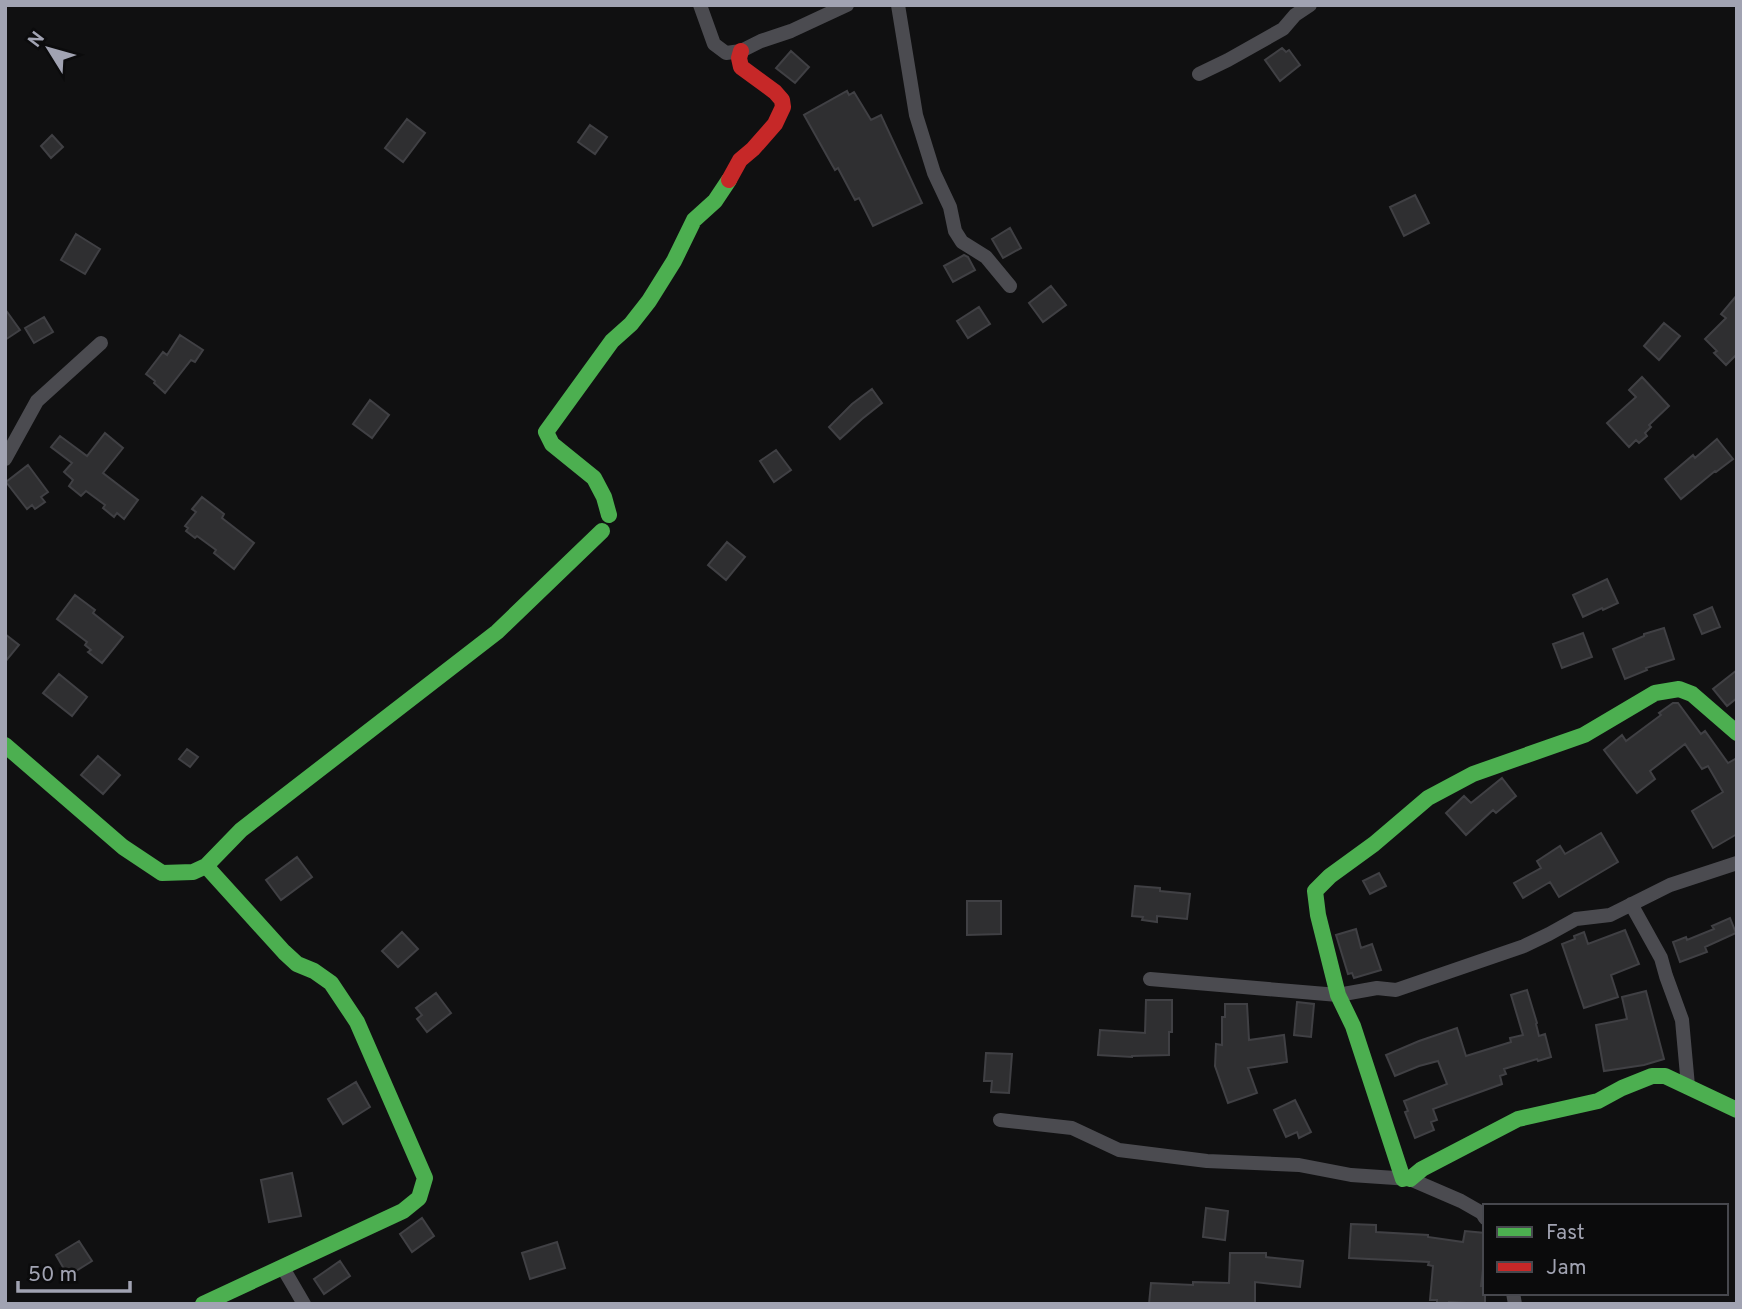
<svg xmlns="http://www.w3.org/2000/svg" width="1742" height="1309" viewBox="0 0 1742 1309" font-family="Overpass,sans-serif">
	<rect width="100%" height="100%" fill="#101011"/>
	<path fill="#2f2f31" stroke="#404044" stroke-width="2" d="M1282 48 1286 52 1289 50 1300 65 1280 81 1265 60Z
		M791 51 809 67 795 83 776 68Z
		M847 91 849 95 854 92 871 120 881 115 922 203 873 226 859 198 855 200 838 168 835 170 804 115Z
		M407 119 425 133 403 162 385 148Z
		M590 125 607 137 595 154 578 142Z
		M52 135 63 147 51 158 41 146Z
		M1415 195 1429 223 1404 236 1390 207Z
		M1010 228 1021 248 1003 258 992 239Z
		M76 234 100 249 85 274 61 260Z
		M964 255 968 257 975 270 953 282 944 266Z
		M1051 286 1066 305 1043 322 1029 303Z
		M1737 295V354L1726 365 1714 353 1717 351 1705 339 1726 318 1721 314Z
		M979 307 990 324 968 338 957 321Z
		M5 309 20 330 5 340Z
		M44 317 53 332 34 343 25 328Z
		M1664 323 1680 336 1659 360 1644 346Z
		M180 335 203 350 195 362 191 360 165 393 154 383 155 381 146 374 163 352 167 355Z
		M1642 377 1669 406 1649 425 1651 427 1645 433 1647 436 1639 443 1636 440 1629 447 1607 423 1636 397 1629 390Z
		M872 389 882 403 862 419 840 439 829 427 852 404Z
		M370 400 389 415 372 438 353 424Z
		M105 433 123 448 103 473 138 500 124 519 117 513 114 517 103 508 105 505 86 491 81 496 69 486 73 480 64 472 72 463 51 447 60 436 87 456Z
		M1717 439 1733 459 1716 472 1715 471 1681 499 1665 479 1693 455 1695 458Z
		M776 450 791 470 774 482 760 461Z
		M28 465 48 492 41 497 45 502 35 509 32 505 27 509 6 482Z
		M202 497 224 514 222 518 254 543 234 569 214 553 216 550 197 536 195 538 186 531 188 528 185 526 196 512 192 509Z
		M727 542 745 557 726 580 708 565Z
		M1607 579 1618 603 1603 610 1602 608 1583 617 1573 595Z
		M75 595 95 610 93 613 123 637 102 663 88 652 91 650 85 645 87 642 57 619Z
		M1712 607 1720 627 1702 634 1694 615Z
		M1664 628 1674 659 1646 668 1647 670 1625 679 1613 649 1644 636V634Z
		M1583 633 1592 657 1562 668 1553 644Z
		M5 634 19 645 5 662Z
		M1737 670V698L1727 706 1713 689Z
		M59 674 87 697 72 716 43 693Z
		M1673 703H1678L1701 734 1705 731 1728 763 1737 758V834L1713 848 1692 811 1723 792 1708 766 1702 769 1685 744 1650 771 1655 779 1637 793 1604 750 1622 735 1626 741 1661 715 1659 713Z
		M187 749 198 757 190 767 179 759Z
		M98 756 120 775 103 794 81 775Z
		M1502 778 1516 796 1496 813 1493 810 1466 835 1446 813 1464 796 1471 803Z
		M1601 833 1618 862 1559 897 1550 882 1523 898 1514 883 1541 868 1537 861 1560 846 1565 854Z
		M297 857 312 877 281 900 266 880Z
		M1379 873 1386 886 1370 894 1363 881Z
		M1135 886 1160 888V891L1190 894 1187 919 1157 916V922L1142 920 1143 917 1132 916Z
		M967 901H1001V934L967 935Z
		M1730 918 1736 933 1705 947 1707 952 1680 962 1673 942 1686 937 1687 940 1714 929 1712 926Z
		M1356 929 1361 948 1372 944 1381 970 1354 978 1352 973 1348 974 1336 935Z
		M1625 930 1639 964 1611 975 1618 997 1584 1008 1562 944 1575 939 1574 936 1584 932 1588 944Z
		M402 932 418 949 398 967 382 951Z
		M1527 990 1537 1023 1536 1024 1539 1036 1545 1034 1551 1057 1538 1061 1537 1059 1504 1069 1506 1074 1500 1076 1502 1084 1433 1109 1437 1120 1431 1122 1434 1130 1415 1138 1405 1112 1408 1111 1404 1101 1447 1084 1438 1061 1419 1066 1395 1076 1386 1055 1419 1041 1457 1028 1466 1056 1511 1042 1510 1038 1523 1035 1511 995Z
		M1646 991 1664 1059 1644 1065 1604 1071 1596 1025 1627 1019 1622 997Z
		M436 993 451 1013 427 1032 417 1019 422 1015 416 1008Z
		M1146 1000H1172V1032H1169V1055L1132 1056V1057L1098 1055 1100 1030 1145 1033Z
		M1297 1002 1314 1004 1311 1037 1294 1035Z
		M1225 1004H1247L1249 1040 1284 1035 1287 1062 1248 1068 1257 1093 1228 1103 1215 1066 1216 1044 1222 1045V1017H1225Z
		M986 1053 1012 1054 1009 1093 991 1092 992 1081H984Z
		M356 1082 370 1107 343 1124 328 1099Z
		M1295 1100 1311 1132 1299 1138 1297 1132 1286 1137 1274 1110Z
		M292 1173 301 1216 269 1222 261 1180Z
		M1206 1208 1228 1211 1225 1240 1203 1237Z
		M422 1218 434 1236 412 1252 400 1234Z
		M1351 1224 1376 1225V1232L1428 1235V1237L1463 1242 1465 1231 1485 1233V1251L1481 1286H1485V1304L1449 1302V1304H1437V1300H1430L1433 1266 1428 1265 1429 1262 1349 1258Z
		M79 1241 92 1261 68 1276 56 1255Z
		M557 1242 565 1268 530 1279 522 1253Z
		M1230 1253H1266V1257L1303 1261 1300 1287 1255 1282V1304H1149L1151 1283 1193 1285V1282L1229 1283Z
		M340 1261 350 1276 324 1294 314 1279Z"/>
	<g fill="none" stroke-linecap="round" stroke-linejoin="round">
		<path stroke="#4b4b50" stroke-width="14" d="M700 5 714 44 726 53 741 51 761 41 791 31 847 5
			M898 5 916 115 934 173 950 207 955 231 962 242 986 257 1010 286
			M1199 74 1228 60 1283 29 1295 15 1310 5
			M5 459 37 401 101 343
			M1631 904 1661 958 1666 976 1682 1020 1688 1086
			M1150 979 1338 995 1377 988 1396 990 1524 946 1549 934 1576 919 1610 915 1670 885 1737 863
			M1000 1120 1072 1128 1119 1150 1207 1161 1299 1165 1351 1175 1410 1179 1461 1201 1482 1213 1485 1218
			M283 1268 304 1304
			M1513 1293 1515 1304"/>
		<path stroke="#4caf50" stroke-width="16" d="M609 515 604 497 594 478 552 444 546 432 612 341 631 324 649 301 674 261 694 220 715 201 729 180
			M5 745 123 847 162 873 193 872 206 866 241 830 497 632 602 531
			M1403 1179 1353 1026 1338 995 1318 915 1315 891 1330 876 1374 844 1428 798 1473 774 1584 735 1655 693 1679 689 1692 694 1737 733
			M1410 1179 1422 1169 1518 1119 1598 1101 1622 1088 1652 1076H1665L1737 1110
			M203 1304 403 1211 419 1198 425 1178 357 1022 331 983 314 971 297 964 284 952 206 866"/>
		<path stroke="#c62828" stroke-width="16" d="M729 180 740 160 753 149 775 124 783 107 782 100 775 92 741 67 739 58 741 51"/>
	</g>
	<rect width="1742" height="1309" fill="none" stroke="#a1a3b2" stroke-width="14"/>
	<rect x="1483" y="1204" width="245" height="91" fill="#0b0b0c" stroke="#47484e" stroke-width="2"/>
	<rect x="1497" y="1227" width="35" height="10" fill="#4caf50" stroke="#47484e" stroke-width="2"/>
	<text x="1546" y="1239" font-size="21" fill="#a1a3b2">Fast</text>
	<rect x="1497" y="1262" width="35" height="10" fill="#c62828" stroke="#47484e" stroke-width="2"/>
	<text x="1546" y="1274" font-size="21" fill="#a1a3b2">Jam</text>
	<g transform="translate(49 49) rotate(307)" stroke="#0b0b0c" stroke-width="5" paint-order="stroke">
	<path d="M0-5L12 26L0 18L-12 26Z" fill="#a1a3b2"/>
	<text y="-10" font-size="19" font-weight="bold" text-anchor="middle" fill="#a1a3b2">N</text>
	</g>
	<path d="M18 1281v10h112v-10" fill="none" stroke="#a1a3b2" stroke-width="3.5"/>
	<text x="28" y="1281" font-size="21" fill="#a1a3b2" stroke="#0b0b0c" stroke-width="5" paint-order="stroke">50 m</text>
</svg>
